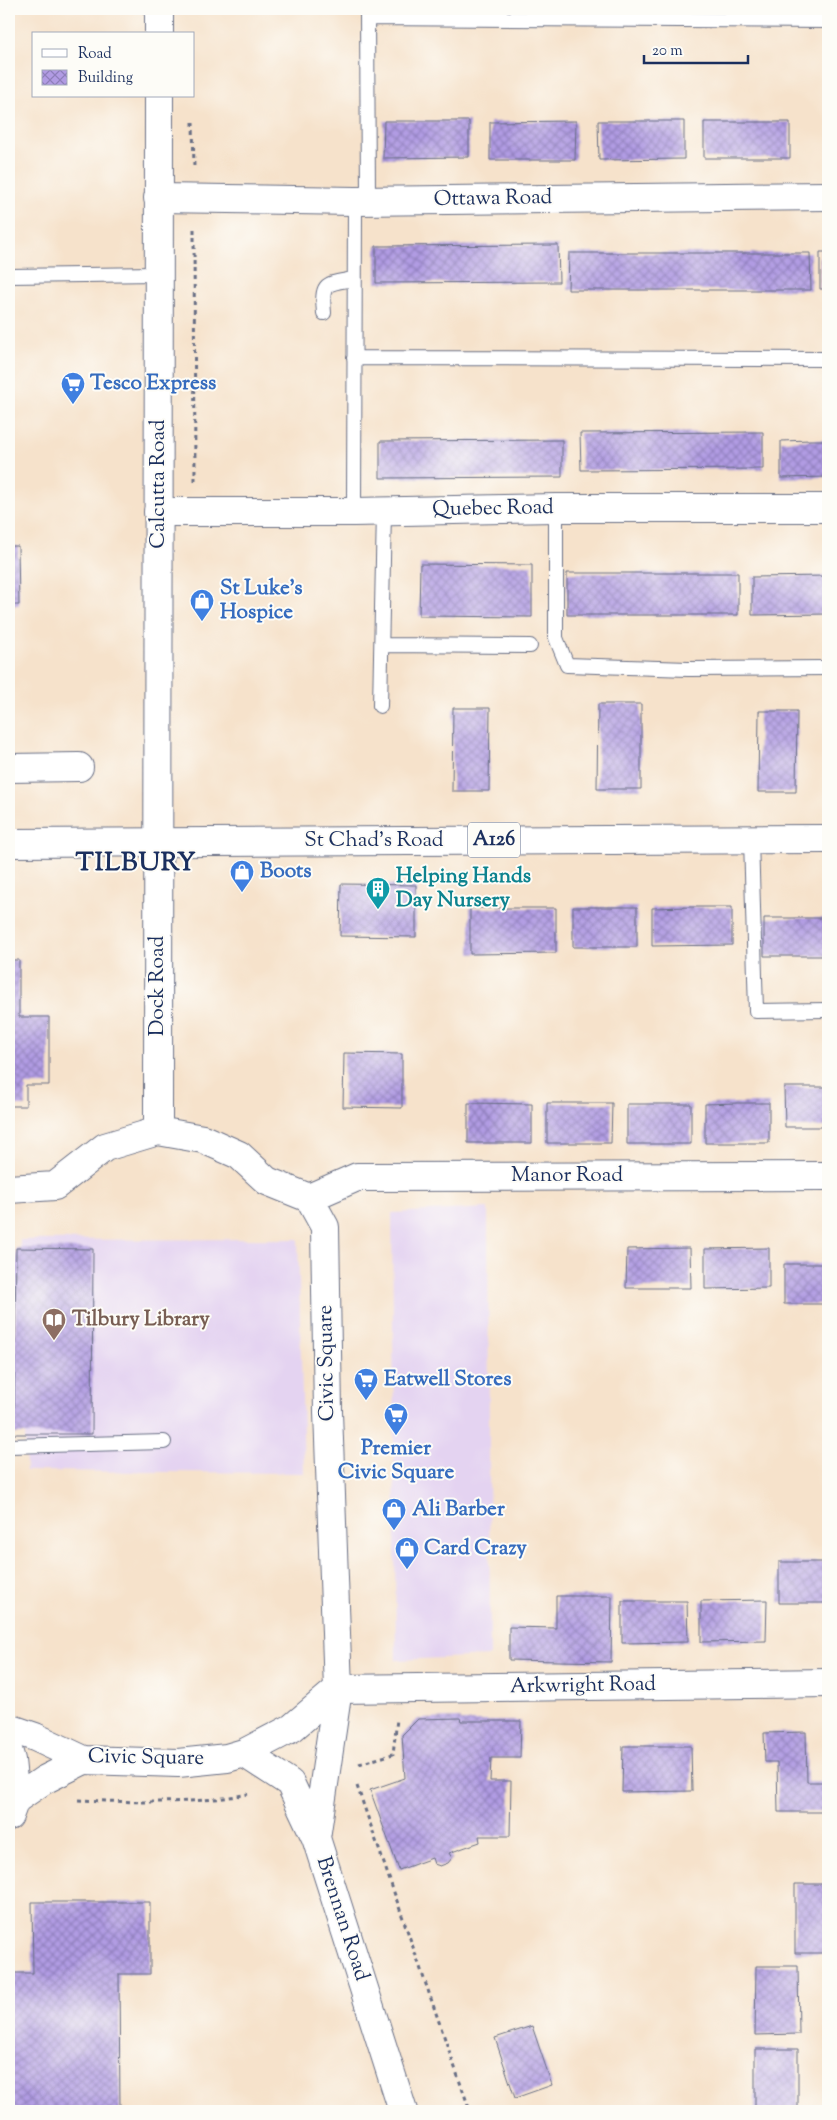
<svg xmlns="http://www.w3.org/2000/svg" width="837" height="2120" viewBox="0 0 837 2120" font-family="'Sorts Mill Goudy',serif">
	<defs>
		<pattern id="building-cross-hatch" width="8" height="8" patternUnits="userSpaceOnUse" patternTransform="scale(1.25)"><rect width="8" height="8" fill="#b19be3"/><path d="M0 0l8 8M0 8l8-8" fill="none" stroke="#8f7fbb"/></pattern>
	</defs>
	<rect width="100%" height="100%" fill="#fdfcf7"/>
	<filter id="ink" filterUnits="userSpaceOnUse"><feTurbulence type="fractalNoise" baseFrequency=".02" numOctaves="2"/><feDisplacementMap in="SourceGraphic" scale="10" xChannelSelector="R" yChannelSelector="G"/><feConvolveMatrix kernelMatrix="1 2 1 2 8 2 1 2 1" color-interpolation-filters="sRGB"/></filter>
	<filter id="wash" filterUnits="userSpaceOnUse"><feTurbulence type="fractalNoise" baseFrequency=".0096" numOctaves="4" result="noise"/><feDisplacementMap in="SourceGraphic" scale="20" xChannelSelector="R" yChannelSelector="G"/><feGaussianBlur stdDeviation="1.12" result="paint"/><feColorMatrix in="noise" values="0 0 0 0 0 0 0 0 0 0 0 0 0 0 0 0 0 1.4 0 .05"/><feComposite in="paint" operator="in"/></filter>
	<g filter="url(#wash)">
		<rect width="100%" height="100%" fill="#f6e2cb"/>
		<path fill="#e4d3f1" d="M488 1208 490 1656 396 1660 392 1213Z
			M298 1239 304 1473 26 1471 20 1240Z"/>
		<g id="blocks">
			<path fill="url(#building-cross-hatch)" d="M384 121H469V157L383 158Z
				M576 121 575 160H490V122Z
				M598 121H684V159L599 160Z
				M704 122H790V158H704Z
				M558 245 559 282 376 283V246Z
				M820 252H828V289H820Z
				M569 253H810L811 290H568Z
				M763 432V469L581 470 580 433Z
				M562 440V477L380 478V441Z
				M811 440H828V477L781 478V441Z
				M9 546H18L19 605H9Z
				M420 564 532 565V617L419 616Z
				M567 573H738V615H567Z
				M828 576V614L752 615V577Z
				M598 704H641V789H597Z
				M453 708H490L489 791H452Z
				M759 711H797L796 792H758Z
				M341 884 416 885V937L340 936Z
				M573 907H637V947H573Z
				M691 907H732V945L652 946V908Z
				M470 908H556V953L470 954Z
				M764 918H828V956H764Z
				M9 960H19V1017H49V1085H26V1106H9Z
				M344 1053 402 1054V1108L343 1107Z
				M784 1087H828V1127H785Z
				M468 1103 532 1104V1143H468Z
				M547 1103H612L611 1143H547Z
				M737 1103H769V1143H705V1104Z
				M627 1104H691V1144H627Z
				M16 1248 93 1249 92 1434H14Z
				M690 1248 691 1288H626L627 1249Z
				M769 1248V1288L705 1289V1249Z
				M784 1264H828V1304H784Z
				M779 1562H828V1603H779Z
				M556 1596H612L611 1662 509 1660V1627L556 1628Z
				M767 1600 766 1641 701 1642V1601Z
				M622 1601H687L688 1642 622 1643Z
				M460 1718 461 1721H521L520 1758H491L490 1781H511L510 1836H479L480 1842 449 1853 452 1858 448 1863 440 1866 434 1864 432 1858 399 1870 370 1790 405 1778 402 1735 418 1719Z
				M806 1732 807 1782H828V1812H778L777 1762H765L764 1733Z
				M623 1746H691L692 1791 622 1792Z
				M795 1884H828V1953H795Z
				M32 1902H150V1974H119L120 2111H9V1973H33Z
				M756 1966H798L799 2034 755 2035Z
				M532 2026 552 2085 515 2098 495 2038Z
				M755 2049H798V2111H755Z"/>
		</g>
	</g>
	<g filter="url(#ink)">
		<use href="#blocks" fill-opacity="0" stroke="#686e84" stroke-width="1"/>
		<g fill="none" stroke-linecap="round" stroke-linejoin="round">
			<defs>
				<path id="lane" d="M367 9 368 200
					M367 18 828 21
					M9 276 158 274
					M324 313C321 281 326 284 354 279
					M354 358 828 359
					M556 508V638L567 665 688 669 828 668
					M354 512 355 201
					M382 645 530 646
					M380 706 384 511
					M751 839 756 1011 828 1010
					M9 1446 164 1442"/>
				<path id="street" d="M158 198 355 201 828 196
					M158 512H354L556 508H828
					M9 768 79 767
					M309 1198 357 1177 828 1176
					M338 1689 828 1683
					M9 1753 11 1760 15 1800
					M9 1816 15 1800 44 1780 84 1760"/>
				<path id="secondary" d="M159 9V34
					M158 1131 159 96
					M9 1189 55 1186 105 1147 158 1131 203 1139 239 1155 267 1181 309 1198 325 1227 328 1412 338 1689 316 1838
					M9 1728 35 1737 84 1760 178 1763 227 1758 244 1753 292 1728 338 1689
					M244 1753 290 1783 316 1838 403 2111"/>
				<path id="primary" d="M9 843 828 839"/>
			</defs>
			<use href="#lane" stroke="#686e84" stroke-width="16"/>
			<use href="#street" stroke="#686e84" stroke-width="30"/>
			<use href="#secondary" stroke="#686e84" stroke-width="30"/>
			<use href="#primary" stroke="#686e84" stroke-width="30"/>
			<path stroke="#686e84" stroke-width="3" stroke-dasharray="4 4" stroke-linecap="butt" d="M193 122 194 168
				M194 229 195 481
				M359 1764 393 1754 397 1719
				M357 1786 470 2111
				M78 1800C135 1802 192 1805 248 1794"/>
			<use href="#lane" stroke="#fff" stroke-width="14"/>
			<use href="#street" stroke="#fff" stroke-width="28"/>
			<use href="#secondary" stroke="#fff" stroke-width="28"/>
			<use href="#primary" stroke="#fff" stroke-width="28"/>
		</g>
	</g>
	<defs>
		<symbol id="supermarket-pin" viewBox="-11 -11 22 30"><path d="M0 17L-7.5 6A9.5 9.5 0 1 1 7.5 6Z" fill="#3f7fe0" stroke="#fdfcf7"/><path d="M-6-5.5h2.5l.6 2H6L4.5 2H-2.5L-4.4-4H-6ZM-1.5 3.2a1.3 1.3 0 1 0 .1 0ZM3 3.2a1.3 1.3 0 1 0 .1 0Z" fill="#fff"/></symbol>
		<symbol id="shop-pin" viewBox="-11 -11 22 30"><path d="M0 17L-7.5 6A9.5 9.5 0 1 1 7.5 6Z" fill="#3f7fe0" stroke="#fdfcf7"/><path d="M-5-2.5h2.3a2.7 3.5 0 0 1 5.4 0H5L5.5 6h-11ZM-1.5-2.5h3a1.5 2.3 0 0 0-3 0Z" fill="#fff"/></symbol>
		<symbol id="building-pin" viewBox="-11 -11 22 30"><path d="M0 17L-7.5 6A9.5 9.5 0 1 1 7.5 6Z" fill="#0f9aa8" stroke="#fdfcf7"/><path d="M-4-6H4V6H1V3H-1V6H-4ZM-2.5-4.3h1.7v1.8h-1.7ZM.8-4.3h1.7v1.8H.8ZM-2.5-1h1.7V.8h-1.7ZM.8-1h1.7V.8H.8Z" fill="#fff"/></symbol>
		<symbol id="library-pin" viewBox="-11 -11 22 30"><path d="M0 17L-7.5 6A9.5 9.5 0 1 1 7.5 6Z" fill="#8d6e63" stroke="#fdfcf7"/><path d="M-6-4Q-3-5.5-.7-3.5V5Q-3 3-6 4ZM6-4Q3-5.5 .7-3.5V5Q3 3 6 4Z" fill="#fff"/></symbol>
	</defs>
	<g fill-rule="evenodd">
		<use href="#supermarket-pin" x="59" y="370" width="28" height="38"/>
		<use href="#shop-pin" x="188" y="587" width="28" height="38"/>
		<use href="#shop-pin" x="228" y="858" width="28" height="38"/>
		<use href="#building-pin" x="364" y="875" width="28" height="38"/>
		<use href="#library-pin" x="40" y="1306" width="28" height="38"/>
		<use href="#supermarket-pin" x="352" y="1366" width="28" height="38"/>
		<use href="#supermarket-pin" x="382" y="1401" width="28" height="38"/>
		<use href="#shop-pin" x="380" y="1496" width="28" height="38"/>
		<use href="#shop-pin" x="393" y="1535" width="28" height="38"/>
	</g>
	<g text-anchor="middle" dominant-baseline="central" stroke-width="4" stroke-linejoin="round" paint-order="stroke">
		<rect fill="#fdfcf7" stroke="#5f6c8c" stroke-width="1" x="468" y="822.5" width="52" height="35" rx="4"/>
		<g font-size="20" font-weight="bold" fill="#1b2f5e">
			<text x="494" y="840">A126</text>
		</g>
		<g font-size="21" fill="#1b2f5e" stroke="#fdfcf7">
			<text transform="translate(493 199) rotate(-1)">Ottawa Road</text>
			<text transform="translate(159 484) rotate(-90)">Calcutta Road</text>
			<text transform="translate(493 509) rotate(-1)">Quebec Road</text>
			<text x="374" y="841">St Chad's Road</text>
			<text transform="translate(158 986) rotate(-90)">Dock Road</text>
			<text x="567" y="1176">Manor Road</text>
			<text transform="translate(327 1363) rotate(-91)">Civic Square</text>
			<text transform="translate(583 1686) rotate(-1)">Arkwright Road</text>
			<text transform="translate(146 1758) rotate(1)">Civic Square</text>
			<text transform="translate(342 1919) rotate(72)">Brennan Road</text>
		</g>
		<g font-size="21" font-weight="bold" fill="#366cbe" stroke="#fdfcf7" text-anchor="start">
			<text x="90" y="384">Tesco Express</text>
			<text x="220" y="589">St Luke's<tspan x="220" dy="24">Hospice</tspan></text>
			<text x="260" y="872">Boots</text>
			<text x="384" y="1380">Eatwell Stores</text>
			<text x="396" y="1449" text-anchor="middle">Premier<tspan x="396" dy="24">Civic Square</tspan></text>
			<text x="412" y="1510">Ali Barber</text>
			<text x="424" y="1549">Card Crazy</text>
		</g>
		<g font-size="21" font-weight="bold" fill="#0d838f" stroke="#fdfcf7" text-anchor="start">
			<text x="396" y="877">Helping Hands<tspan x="396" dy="24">Day Nursery</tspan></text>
		</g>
		<g font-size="21" font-weight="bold" fill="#785e54" stroke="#fdfcf7" text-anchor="start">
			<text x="72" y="1320">Tilbury Library</text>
		</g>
		<g font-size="26" font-weight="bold" letter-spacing="1" fill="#1b2f5e" stroke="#fdfcf7">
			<text x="136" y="863">TILBURY</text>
		</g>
	</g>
	<rect width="837" height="2120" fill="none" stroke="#fdfcf7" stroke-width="30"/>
	<rect x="32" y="32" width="162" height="65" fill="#fdfcf7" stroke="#a3aaba"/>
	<rect x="42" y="49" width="25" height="8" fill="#ffffff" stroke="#a3aaba"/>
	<text x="78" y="58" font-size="15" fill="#1b2f5e">Road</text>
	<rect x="42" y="70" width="25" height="15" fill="url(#building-cross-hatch)" stroke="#a3aaba"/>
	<text x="78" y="82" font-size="15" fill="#1b2f5e">Building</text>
	<path d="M644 55v8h104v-8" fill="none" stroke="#1b2f5e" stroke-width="2.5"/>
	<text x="652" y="55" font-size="15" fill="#1b2f5e" stroke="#fdfcf7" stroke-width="4" paint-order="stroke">20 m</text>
</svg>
